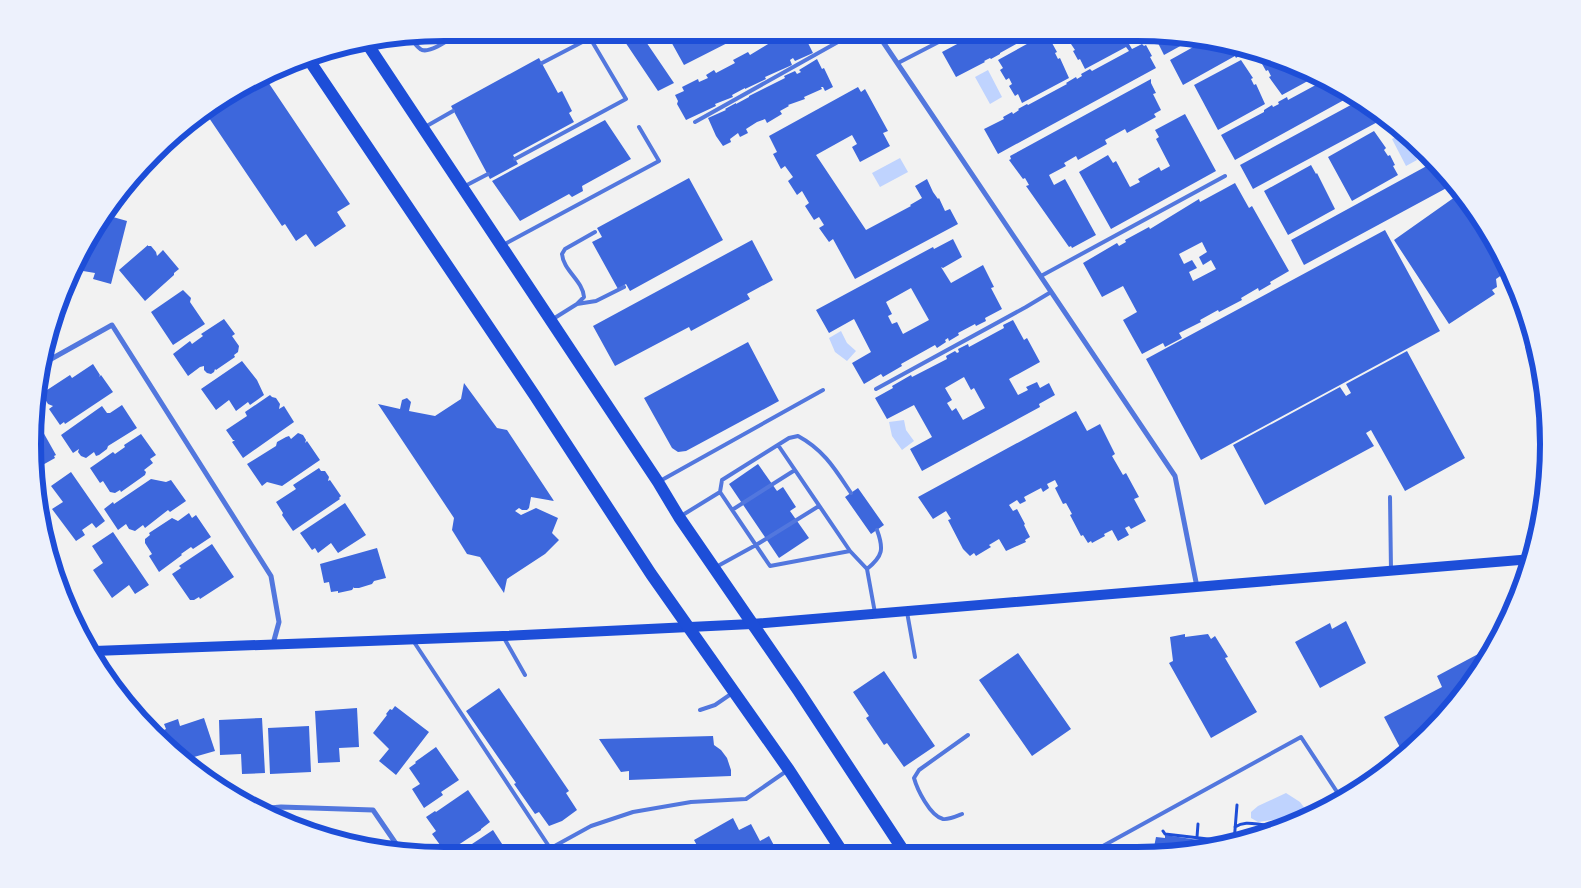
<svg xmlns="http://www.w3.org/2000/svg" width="1581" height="888" viewBox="0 0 1581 888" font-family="Karla,sans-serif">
	<rect width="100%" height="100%" fill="#f2f2f2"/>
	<path fill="#bfd3fe" d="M988 70 1002 97 990 104 975 77Z
		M1404 133 1417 160 1406 166 1392 139Z
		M900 158 908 172 880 187 872 173Z
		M841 331 847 343 856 351 847 361 835 352 829 338Z
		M904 420 906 430 914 441 902 450 892 436 889 422Z
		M1286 793 1300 802 1309 814 1292 822C1282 817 1269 821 1258 822L1251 818V812L1258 806Z"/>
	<path fill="#3d67dc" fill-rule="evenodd" d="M619 33H640L674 83 658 91Z
		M663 33H747L684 65 669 38 667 39Z
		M790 33H803L813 53 795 61 793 58 790 60 792 65 765 77 766 79 745 89V88L732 95 733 97 715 104 716 106 686 120 677 104 678 101 675 95 684 91 682 87 698 79 699 82 708 78 706 75 714 70 716 73 735 63 733 60 748 52 750 55 773 41 774 43 784 38 783 36Z
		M928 33H945L932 40Z
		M978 33H1036L1000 53V54L991 59 990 58 984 61 985 62 956 77 942 52Z
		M1066 33H1129L1132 39 1130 40 1132 43 1129 44 1132 49 1142 44 1144 46 1146 45 1152 56 1150 57 1156 68 998 154 984 129 1004 119 1003 117 1012 112 1013 114 1019 110 1018 109 1027 104 1028 105 1067 84 1066 83 1076 77 1077 79 1082 76 1081 74 1090 69 1092 71 1129 51 1126 47 1085 69 1080 59 1078 60 1073 51 1075 50 1065 35H1067Z
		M1153 33H1164L1193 39 1164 55Z
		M1045 34 1050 44 1052 43 1057 52 1055 53 1058 59 1060 58 1069 78 1022 103 1018 94 1015 96 1009 86 1012 84 1009 78 1006 80 1000 70 1003 68 998 60Z
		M1204 41 1247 50 1236 58 1235 56 1183 85 1170 60Z
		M1258 52 1269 54 1317 76 1282 95 1269 77 1271 76 1268 70 1266 71 1261 62 1263 61Z
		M539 58 558 93 562 91 572 111 569 113 574 122 513 155 518 164 490 179 451 106Z
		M817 59 822 69 824 68 833 87 825 91 823 87H821L822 89 804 97 805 99 788 105 789 106 780 111 782 114 767 123 765 119 757 122 746 129 748 133 740 137 738 133 730 139 731 142 723 146 716 136 708 118 726 110 725 109 736 103V104L749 97V96L785 78 784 76 795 71 797 74 801 72 799 70Z
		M1241 60 1253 78 1251 79 1254 85 1256 84 1265 104 1218 130 1194 85Z
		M266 79 350 204 337 212 346 226 315 247 306 234 296 241 285 224 282 226 205 112Z
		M1151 79V83L1156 93 1153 94 1161 110 1154 114 1156 117 1127 133 1125 129 1105 140 1107 144 1078 160 1076 156 1064 163 1066 166 1049 175 1054 185 1065 179 1096 235 1072 248 1071 246 1069 247 1026 186 1029 185 1025 178 1023 179 1009 160 1011 159 1010 156Z
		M1325 80 1343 88 1353 95 1235 160 1221 135 1264 112V110L1272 105 1273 107 1279 104 1278 102 1287 97 1288 100Z
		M858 87 861 92 865 89 888 131 883 133 890 146 860 162 852 147 857 144 852 135 816 155 866 230 911 206 910 205 922 198 915 186 927 179 933 192 938 199 939 198 945 211 950 209 958 224 855 279 833 239 829 242 819 228 824 225 819 217 814 220 805 206 809 203 802 191 797 195 788 181 793 177 785 166 781 169 773 154 777 152 769 136Z
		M1360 100 1385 118 1253 189 1240 165Z
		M1185 114 1216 171 1111 229 1079 172 1108 155 1113 163 1116 161 1130 187 1140 182 1138 179 1159 167 1161 171 1170 166 1156 139 1159 137 1155 130Z
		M605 120 631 159 582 186 583 191 572 197 569 194 520 221 492 181Z
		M1374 131 1386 148 1384 150 1388 156 1390 155 1395 165 1393 166 1398 175 1352 201 1328 157Z
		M1434 162 1454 184 1304 265 1291 240Z
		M1311 165 1316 174 1317 173 1335 209 1288 235 1264 191Z
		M689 178 723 240 630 291 626 284 618 289 592 242 602 237 597 228Z
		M1235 183 1249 208 1252 206 1289 271 1270 282 1271 284 1259 291 1258 288 1241 298 1242 300 1219 312 1218 310 1200 320 1201 322 1179 333 1182 338 1165 347 1163 343 1142 354 1123 320 1137 312 1123 286 1102 297 1083 263 1117 243 1119 246 1126 242 1125 240 1149 227 1150 229 1199 199 1200 202ZM1202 242 1207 252 1199 257 1203 265 1211 260 1216 269 1193 281 1189 272 1197 268 1192 260 1184 264 1179 254Z
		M1462 192 1506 262 1509 270 1496 279 1497 287 1492 290 1495 294 1449 324 1394 240Z
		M102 215 106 216 105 218 112 220 113 217 127 221 111 284 93 279 95 273 83 271 82 265 84 254 88 251 89 244Z
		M1385 230 1440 331 1201 460 1146 359Z
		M953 239 962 257 943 268 941 267 951 283 983 265 994 287 991 288 1002 309 985 318 986 321 976 326 975 324 958 333 959 335 949 341 948 338 945 340 946 342 937 348 935 345 901 364 902 366 883 377 881 374 864 384 852 363 871 352 854 319 829 333 816 310 933 247 934 249ZM911 288 929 320 903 334 897 322 892 324 888 316 892 314 886 302Z
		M752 240 773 280 747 294 750 299 691 331 689 327 615 366 593 326Z
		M148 245V246H151L156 252 157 256 163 250 179 269 174 273V275L145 301 119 270Z
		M183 290 191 298 190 302 205 324 173 345 151 312Z
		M224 319 235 334 232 336 239 346 238 352 234 355 235 357 216 370 215 369 214 372 211 374 207 373 204 370V366L200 367 188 376 173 354 190 341 192 344 203 336 201 334Z
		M1013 320 1024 340 1027 338 1040 362 1009 379 1018 395 1028 390 1026 387 1037 382 1040 388 1049 383 1055 395 1039 404 1040 407 922 471 910 449 932 437 914 405 887 419 875 398 893 388 892 386 911 375 912 377 947 359 946 356 955 351 957 353 959 352 958 349 968 344 969 347 1004 328 1003 325ZM964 377 971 390 974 388 985 408 963 420 956 408 952 411 947 403 952 400 945 388Z
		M748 342 779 401 686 451 678 452 672 448 644 398Z
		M1407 351 1465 458 1405 491 1371 430 1366 433 1374 446 1265 505 1233 445 1340 387 1346 396 1351 393 1346 384Z
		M242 361 257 380 264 395 250 405 248 402 236 411 229 400 216 410 201 389Z
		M93 364 100 375 99 377 101 375 113 392 65 424 64 422 60 425 49 409 53 406 48 404 45 399 44 392 70 375 72 378Z
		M464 383 497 428 507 430 554 501 531 497 529 508 527 510H522L519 508 515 511 521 515 536 508 558 518 552 533 559 540 545 554 507 579 504 593 480 557 467 554 452 530 454 518 378 404 400 409 402 400 407 398 411 402 409 411 435 416 461 399Z
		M270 395 272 397 276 398 280 404 279 409 284 406 294 422 243 458 232 442 235 440H233L226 430 247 416 245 412Z
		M122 405 137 428 108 446 107 449 99 455 96 456 94 452 86 458 81 456 78 452 79 449 73 453 61 435 102 406 107 413H110Z
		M1076 411 1087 431 1100 424 1115 454 1112 456 1123 475 1126 473 1139 497 1134 499 1146 521 1131 529 1129 526 1125 528 1129 535 1118 541 1112 530 1104 534 1105 536 1092 543 1091 541 1088 543 1083 535 1081 536 1070 515 1072 514 1066 503 1063 504 1055 488 1058 486 1055 480 1047 484 1049 488 1043 492 1041 488 1024 497 1026 501 1020 504 1017 500 1009 505 1013 511 1017 509 1025 524 1024 525 1030 537 1025 540 1026 542 1006 551 999 539 989 545 991 547 976 556 974 553 970 556 963 549 948 520 951 519 946 511 933 519 918 497Z
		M38 423 56 455 54 456 55 458 39 467 36 465 33 471Z
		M298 433 303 435 306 440 305 443 307 441 320 460 282 486 267 482 262 486 247 464 276 446 277 442 286 437 289 436 291 439Z
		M141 434 156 455 150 459 153 463 144 470 146 472 145 475 121 492 120 490 115 493 110 492 103 481 100 483 90 468 113 452 115 454 125 447 124 445Z
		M758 464 777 491 783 487 796 507 790 511 809 538 779 558 729 484Z
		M319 468 321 471H325L329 477 328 481 330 480 341 496 339 498 340 499 293 531 282 515 283 513 276 502 296 489 293 485Z
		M71 472 105 521 96 528 92 523 82 530 85 535 76 541 52 509 63 502 51 486Z
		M151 479 166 482 171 480 186 501 170 512 168 510 145 528 143 525 135 531 129 529 126 524 118 530 104 509 113 502 114 504Z
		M858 488 884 525 871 534 845 497Z
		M345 503 366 535 338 553 331 543 318 553 315 548 312 550 300 533Z
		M189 513 192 518 196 515 211 537 193 549 191 547 181 554 182 555 159 572 149 556 152 554 145 543V539L150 535 149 533 172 518 178 521Z
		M113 532 149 585 135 594 129 585 112 598 93 570 103 563 92 546Z
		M212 544 234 577 200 599 199 597 194 600H190L172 574 181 568 179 566Z
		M377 548 386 578 374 581 372 584 359 588H354V587L352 590 338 593V591L331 592 329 582 324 583 320 564Z
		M54 557 67 589 61 591Z
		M1346 621 1366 663 1320 688 1295 642 1330 623 1332 629Z
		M1185 634V637L1208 634 1211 639 1215 636 1228 657 1225 658 1257 712 1211 738 1169 663 1173 661 1170 637Z
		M1495 645 1486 659 1477 664 1479 668 1428 735 1404 755 1384 717 1442 687 1437 676Z
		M1018 653 1071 729 1032 756 979 680Z
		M884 671 935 746 904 767 887 743 884 745 866 718 869 716 853 692Z
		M499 688 569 791 566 793 577 810 562 821 549 826 539 812 535 814 514 784 516 783 466 711Z
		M395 706 429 732 396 775 379 761 389 749 373 733 387 715 386 714 390 709 392 710Z
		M357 708 359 747 339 748 340 762 318 763 315 711Z
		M204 718 215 751 194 757 197 767 165 740 162 731 166 729 164 724 178 719 180 726Z
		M262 718 265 773 242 774 241 754 220 755 219 720Z
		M309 726 311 772 270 774 268 728Z
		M713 736 714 745 721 750 727 758 731 770V776L629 780V771L621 772 599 739Z
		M436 747 459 780 441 792 443 795 424 808 412 789 420 784 409 768 416 763 415 762Z
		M468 790 490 822 481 829V830L446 853 432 834 436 831 426 817 435 811 436 812Z
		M733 818 739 830 751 824 760 841 769 836 778 853 700 854V851L694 840Z
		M493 830 504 847 496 853 497 854H457Z
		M1165 835 1205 841 1204 844 1216 846 1190 852H1153L1156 837 1165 838Z"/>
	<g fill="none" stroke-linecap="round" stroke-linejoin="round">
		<path stroke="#1d4ed8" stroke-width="3" d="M1235 827C1246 820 1256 825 1268 825 1274 826 1280 824 1286 826
			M1163 831 1165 834 1234 842
			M1197 837 1198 824
			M1234 842 1237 805"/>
		<path stroke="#5277de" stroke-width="4" d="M430 35 437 41 443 42
			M411 38C414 42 417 48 422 50 432 53 451 38 459 33
			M898 63 956 33
			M695 122 854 33
			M425 127 453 111
			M515 159 626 99 590 38 542 63
			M465 186 488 174
			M503 245 659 161 639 127
			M1041 276 1225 176
			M577 304 596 301 624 287
			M553 319 577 304 584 297C583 281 563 270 562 254L565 249 595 232
			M876 389 1026 307 1051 292
			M778 445 850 551 867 569 875 613
			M660 481 823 390
			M720 492 770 566 850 551
			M1390 497 1391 570
			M732 510 795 470
			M681 516 720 492 722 480 789 438 798 436C824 450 835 469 851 493
			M716 567 756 545 819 506
			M867 569C883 556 884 549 877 530
			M907 612 915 657
			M504 638 525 675
			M414 642 554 854
			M700 710 715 705 731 694
			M962 814C957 816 948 820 943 819 930 816 917 789 914 778L919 770 968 735
			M551 848 591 826 633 812 691 802 746 799 788 770
			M1092 852 1301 737 1341 798"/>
		<path stroke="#5277de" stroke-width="5" d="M877 33 1175 476 1197 587
			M44 363 112 325 271 576 279 622 273 644
			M258 809 281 807 373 810 401 851"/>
		<path stroke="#1d4ed8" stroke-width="10" d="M94 651 503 636 752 624 1531 559"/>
		<path stroke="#1d4ed8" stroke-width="12" d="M368 45 658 482 679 517 798 690 905 853
			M307 57 535 396 651 574 789 770 843 853"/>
	</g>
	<path d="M0 0H1581V888H0ZM444 41H1137A403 403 0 0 1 1540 444V444A403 403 0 0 1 1137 847H444A403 403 0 0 1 41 444V444A403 403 0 0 1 444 41Z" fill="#edf1fc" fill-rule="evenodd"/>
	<path fill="none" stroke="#1d4ed8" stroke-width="6" d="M444 41H1137A403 403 0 0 1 1540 444V444A403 403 0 0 1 1137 847H444A403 403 0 0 1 41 444V444A403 403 0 0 1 444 41Z"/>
</svg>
